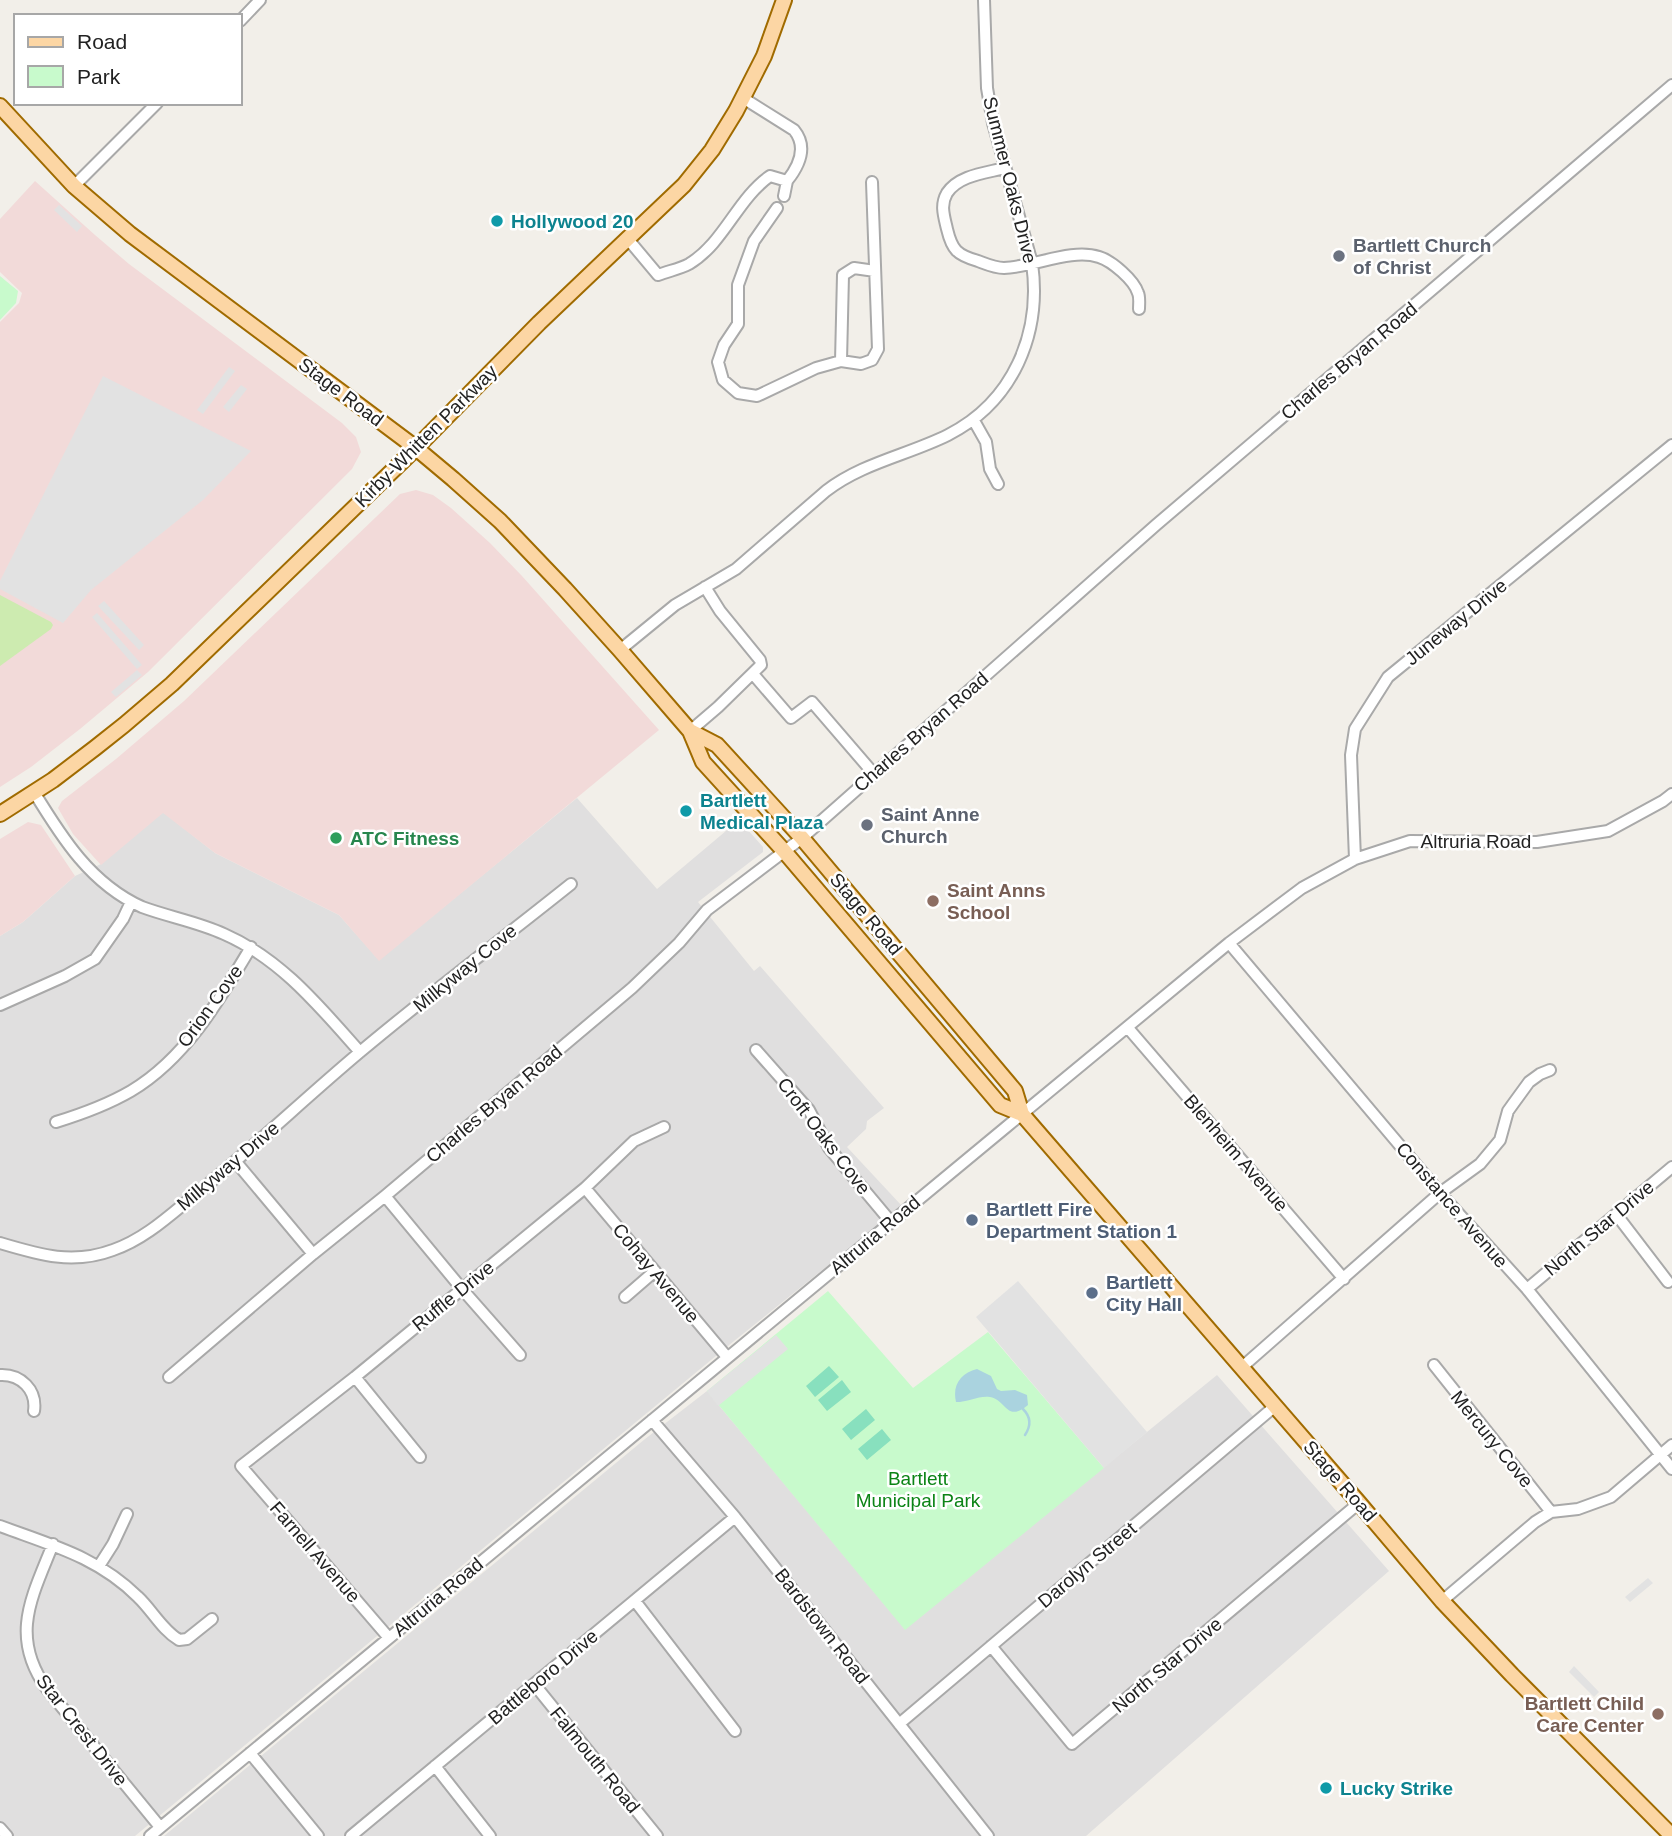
<svg xmlns="http://www.w3.org/2000/svg" width="1672" height="1836" viewBox="0 0 1672 1836" font-family="Arial,sans-serif">
	<rect width="100%" height="100%" fill="#f2efe9"/>
	<path fill="#e0dfdf" d="M577 798 657 889 739 820 763 847V852L698 902 754 971 760 966 884 1108 867 1121 866 1129 847 1147 902 1206 734 1341 135 1836H0V936L23 922 75 876 101 864 163 812 215 853 339 915 379 960Z
		M1217 1375 1389 1571 1086 1836H164L645 1439 707 1391 905 1629Z"/>
	<path fill="#f2dad9" d="M35 181 95 235 129 264 342 423 356 437 361 452 352 469 148 672 80 729 31 767 0 787V322L19 303 22 293 0 272V219Z
		M416 490 433 495 451 508 490 543 522 576 659 730 379 961 339 915 215 853 163 813 101 865 73 834 58 808 62 801 116 759 184 701 400 494Z
		M28 822 41 825 75 876 23 922 0 936V839Z"/>
	<path fill="#cdebb0" d="M0 595 51 622 53 625 51 629 0 666Z"/>
	<path fill="#c8facc" d="M0 276 18 291 16 303 0 320Z
		M828 1291 913 1388 988 1332 1104 1468 905 1630 707 1391Z"/>
	<path fill="#88e0be" d="M829 1366 839 1377 815 1397 806 1386Z
		M842 1380 851 1392 827 1411 818 1400Z
		M866 1409 875 1420 851 1440 842 1429Z
		M882 1429 891 1440 867 1460 858 1449Z"/>
	<path fill="#e2e2e2" d="M59 205 82 226 77 232 54 210Z
		M229 367 235 371 203 414 197 410Z
		M103 376 251 451 203 500 91 590 63 623 0 589V581Z
		M241 385 247 389 229 412 223 407Z
		M104 601 144 645 139 650 98 606Z
		M97 613 142 665 137 669 92 617Z
		M137 670 142 675 116 697 111 692Z
		M1018 1281 1147 1432 1104 1468 976 1317Z
		M776 1335 788 1349 718 1406 707 1391Z
		M1648 1578 1653 1583 1630 1602 1625 1597Z
		M1574 1666 1599 1692 1594 1697 1569 1672Z"/>
	<path fill="#aad3df" d="M977 1369 991 1376 997 1389 1001 1391 1015 1390 1027 1395 1028 1405C1006 1423 1007 1400 990 1397 980 1395 968 1402 956 1402 952 1385 961 1373 977 1369Z"/>
	<g fill="none" stroke-linecap="round" stroke-linejoin="round">
		<path stroke="#aad3df" stroke-width="2.5" d="M1023 1409C1031 1417 1031 1426 1025 1435"/>
		<defs>
			<path id="minor" d="M240 21 260 0
				M1005 168C986 173 959 175 947 193 940 205 944 216 947 229 952 250 957 255 978 261 986 264 995 268 1004 268 1034 267 1071 248 1099 257 1112 261 1134 280 1138 293 1140 297 1139 304 1139 309
				M74 186 157 103
				M784 196 787 181
				M777 208 754 241 738 285V324L724 345 718 362 723 380 738 393 757 396 816 368 841 361 861 364 872 360 878 349 872 182
				M627 238 658 275C668 271 680 269 689 264 724 243 737 199 770 176L787 181C799 166 808 147 794 130L743 98
				M841 361 843 275 854 268 875 271
				M973 419 986 442 990 469 998 484
				M620 650 675 605 736 569 826 491C862 463 908 455 948 435 1013 402 1042 334 1032 263L993 123 987 88 984 0
				M753 674 791 718 812 702 874 774
				M690 731 718 707 761 665 760 660 720 611 705 587
				M34 792C62 838 91 884 142 907 169 917 198 922 224 934 281 959 319 1006 360 1052
				M1355 859 1351 755 1355 729 1388 677 1672 445
				M1229 943 1440 1193 1527 1289 1672 1469
				M0 1005 65 976 95 959 123 919 131 902
				M1128 1028 1344 1279
				M756 1050 809 1110 829 1148 891 1222
				M56 1122C82 1114 107 1105 131 1091 185 1059 219 1001 251 947
				M236 1162 313 1254
				M585 1188 727 1357
				M385 1196 462 1289 520 1355
				M1616 1214 1668 1282
				M0 1243C40 1255 73 1265 113 1250 145 1239 170 1215 196 1194 252 1149 304 1099 360 1052 429 994 501 940 571 884
				M1527 1289 1672 1167
				M625 1297 655 1271
				M1434 1365 1551 1512
				M1241 1368 1440 1193 1480 1164 1500 1140 1508 1111 1513 1104 1529 1082 1540 1074 1550 1070
				M0 1375C21 1374 37 1390 34 1411
				M169 1377 313 1254 385 1196 632 988 679 943 707 910 802 838 1156 525 1672 85
				M355 1377 420 1457
				M652 1420 735 1517 988 1836
				M0 1526C51 1545 98 1557 138 1597 152 1610 162 1630 179 1640L187 1639 212 1619
				M53 1544C32 1597 9 1636 47 1689L160 1827
				M99 1566 113 1544 127 1514
				M635 1601 735 1731
				M1442 1601 1535 1522 1551 1512 1578 1509 1611 1497 1672 1445
				M389 1638 241 1466 355 1377 585 1188 634 1141 664 1127
				M991 1646 1072 1744 1359 1503
				M534 1684 657 1836
				M899 1724 1274 1407
				M250 1753 318 1836
				M435 1766 490 1836
				M0 1828 7 1836
				M150 1836 1005 1128 1229 943 1302 888 1355 859 1410 841 1537 842 1608 831 1663 801 1672 794
				M351 1836 735 1517"/>
			<path id="major" d="M0 106 74 186 130 234 416 448 453 479 500 521 565 589 620 650 690 731 703 762 784 851 1000 1105 1022 1114
				M690 731 717 745 802 838 1015 1091 1022 1114 1359 1503 1442 1601 1512 1675 1672 1836
				M0 814 53 780 95 748 124 725 172 684 416 448 539 323 684 185 712 150 736 111 764 56 784 0"/>
		</defs>
		<use href="#minor" stroke="#a9a9a9" stroke-width="14"/>
		<use href="#major" stroke="#a06b00" stroke-width="18"/>
		<use href="#minor" stroke="#fff" stroke-width="10"/>
		<use href="#major" stroke="#fcd6a4" stroke-width="14"/>
	</g>
	<g fill="#0f9aa8" stroke="#fff" stroke-width="2.5">
		<circle cx="497" cy="221" r="7"/>
		<circle cx="686" cy="811" r="7"/>
		<circle cx="1326" cy="1788" r="7"/>
	</g>
	<g fill="#6b7280" stroke="#fff" stroke-width="2.5">
		<circle cx="1339" cy="256" r="7"/>
		<circle cx="867" cy="825" r="7"/>
	</g>
	<circle fill="#2e9e5b" stroke="#fff" stroke-width="2.5" cx="336" cy="838" r="7"/>
	<g fill="#8d6e63" stroke="#fff" stroke-width="2.5">
		<circle cx="933" cy="901" r="7"/>
		<circle cx="1658" cy="1714" r="7"/>
	</g>
	<g fill="#5c6f8a" stroke="#fff" stroke-width="2.5">
		<circle cx="972" cy="1220" r="7"/>
		<circle cx="1092" cy="1293" r="7"/>
	</g>
	<g text-anchor="middle" dominant-baseline="central" stroke-width="5" stroke-linejoin="round" paint-order="stroke">
		<g font-size="19" fill="#222" stroke="#fff">
			<text transform="translate(1010 180) rotate(76)">Summer Oaks Drive</text>
			<text transform="translate(1349 361) rotate(-40)">Charles Bryan Road</text>
			<text transform="translate(341 392) rotate(37)">Stage Road</text>
			<text transform="translate(426 436) rotate(-45)">Kirby-Whitten Parkway</text>
			<text transform="translate(1456 622) rotate(-39)">Juneway Drive</text>
			<text transform="translate(921 732) rotate(-41)">Charles Bryan Road</text>
			<text x="1476" y="841">Altruria Road</text>
			<text transform="translate(866 914) rotate(50)">Stage Road</text>
			<text transform="translate(465 968) rotate(-39)">Milkyway Cove</text>
			<text transform="translate(210 1006) rotate(-54)">Orion Cove</text>
			<text transform="translate(494 1104) rotate(-40)">Charles Bryan Road</text>
			<text transform="translate(824 1136) rotate(53)">Croft Oaks Cove</text>
			<text transform="translate(1236 1153) rotate(49)">Blenheim Avenue</text>
			<text transform="translate(228 1166) rotate(-40)">Milkyway Drive</text>
			<text transform="translate(1452 1205) rotate(49)">Constance Avenue</text>
			<text transform="translate(1599 1228) rotate(-40)">North Star Drive</text>
			<text transform="translate(875 1235) rotate(-40)">Altruria Road</text>
			<text transform="translate(656 1273) rotate(50)">Cohay Avenue</text>
			<text transform="translate(453 1296) rotate(-39)">Ruffle Drive</text>
			<text transform="translate(1492 1439) rotate(51)">Mercury Cove</text>
			<text transform="translate(1340 1481) rotate(49)">Stage Road</text>
			<text transform="translate(315 1552) rotate(49)">Farnell Avenue</text>
			<text transform="translate(1087 1565) rotate(-40)">Darolyn Street</text>
			<text transform="translate(438 1597) rotate(-40)">Altruria Road</text>
			<text transform="translate(822 1626) rotate(52)">Bardstown Road</text>
			<text transform="translate(1167 1665) rotate(-40)">North Star Drive</text>
			<text transform="translate(543 1677) rotate(-40)">Battleboro Drive</text>
			<text transform="translate(82 1730) rotate(52)">Star Crest Drive</text>
			<text transform="translate(595 1760) rotate(51)">Falmouth Road</text>
		</g>
		<g font-size="19" font-weight="bold" fill="#0d838f" stroke="#fff" text-anchor="start">
			<text x="511" y="221">Hollywood 20</text>
			<text x="700" y="800">Bartlett<tspan x="700" dy="22">Medical Plaza</tspan></text>
			<text x="1340" y="1788">Lucky Strike</text>
		</g>
		<g font-size="19" font-weight="bold" fill="#5b616d" stroke="#fff" text-anchor="start">
			<text x="1353" y="245">Bartlett Church<tspan x="1353" dy="22">of Christ</tspan></text>
			<text x="881" y="814">Saint Anne<tspan x="881" dy="22">Church</tspan></text>
		</g>
		<g font-size="19" font-weight="bold" fill="#27864d" stroke="#fff" text-anchor="start">
			<text x="350" y="838">ATC Fitness</text>
		</g>
		<g font-size="19" font-weight="bold" fill="#785e54" stroke="#fff" text-anchor="start">
			<text x="947" y="890">Saint Anns<tspan x="947" dy="22">School</tspan></text>
			<text x="1644" y="1703" text-anchor="end">Bartlett Child<tspan x="1644" dy="22">Care Center</tspan></text>
		</g>
		<g font-size="19" font-weight="bold" fill="#4e5e75" stroke="#fff" text-anchor="start">
			<text x="986" y="1209">Bartlett Fire<tspan x="986" dy="22">Department Station 1</tspan></text>
			<text x="1106" y="1282">Bartlett<tspan x="1106" dy="22">City Hall</tspan></text>
		</g>
		<g font-size="19" fill="#0c8416" stroke="#fff">
			<text x="918" y="1478">Bartlett<tspan x="918" dy="22">Municipal Park</tspan></text>
		</g>
	</g>
	<rect x="14" y="14" width="228" height="91" fill="#ffffff" stroke="#a7a7a7" stroke-width="2"/>
	<rect x="28" y="37" width="35" height="10" fill="#fcd6a4" stroke="#a7a7a7" stroke-width="2"/>
	<text x="77" y="49" font-size="21" fill="#222222">Road</text>
	<rect x="28" y="66" width="35" height="21" fill="#c8facc" stroke="#a7a7a7" stroke-width="2"/>
	<text x="77" y="84" font-size="21" fill="#222222">Park</text>
</svg>
